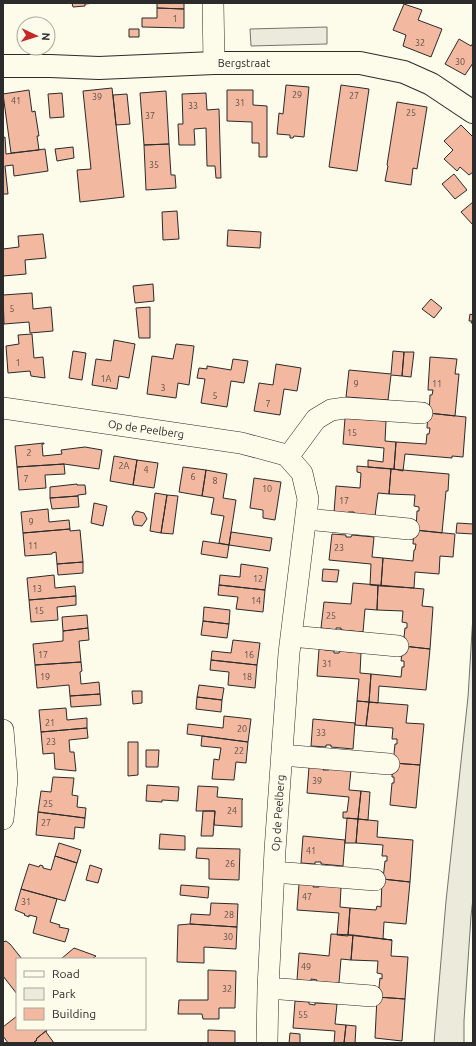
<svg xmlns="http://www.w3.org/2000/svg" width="476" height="1046" viewBox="0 0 476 1046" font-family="Ubuntu,sans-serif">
	<rect width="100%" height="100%" fill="#fdfbea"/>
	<path fill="#ecebdb" stroke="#74746e" d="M473 615V898L471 916 464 1021V1043H434L446 901 468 697Z"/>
	<path fill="#eceadb" stroke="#74746e" d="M327 27V44L251 46 250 29Z"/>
	<path fill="#f2b8a0" stroke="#2b2b2b" d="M72 3H96L85 4V6L73 7Z
		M157 3H184V9L157 8Z
		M404 4 422 10 418 20 442 29 431 57 403 46 406 35 393 30Z
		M157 8 184 9V28L142 27V18H157Z
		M129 29H139V37H129Z
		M459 39 471 46 473 43V63L465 75 445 64Z
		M29 48H46V50H29Z
		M286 85 309 87 304 137 294 136 293 138H290V135L277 134 279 113 283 114Z
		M341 85 369 89 357 171 329 167Z
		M112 88 124 197 80 202 77 170 91 169 83 91Z
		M29 90 32 112 35 111 39 136H37L39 150 11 153 3 94Z
		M227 90H253V105L267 106V157H259V143H252V122L227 121Z
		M166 91 169 144 144 145 140 93Z
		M62 93 64 117 50 118 48 94Z
		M206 93 207 110 219 109 221 178H216L215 166H207L206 128 194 129 195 145H179L178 124H183L182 94Z
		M127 94 130 124 116 125 113 95Z
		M397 102 427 107 417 169 413 168 411 185 385 181 388 166 387 165Z
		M461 125 473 137V172L469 175 460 167 457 171 444 159 453 150 444 141Z
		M5 137 6 154 45 149 48 171 14 176 13 165 5 166 8 194H3V138Z
		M169 144 171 175H175L176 188 146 190 144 145Z
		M73 147 74 158 57 161 55 149Z
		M454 174 467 190 455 199 442 184Z
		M473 202V225L461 212Z
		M177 211 179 239 163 240 162 212Z
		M228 230 261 232 260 248 227 246Z
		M43 234 46 258 25 260 26 274 3 276V249L19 247 18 236Z
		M153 284 154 301 135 303 133 286Z
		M32 293 33 309 51 307 53 331 30 333 29 322 4 324 3 295Z
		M431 299 442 308 434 318 422 309Z
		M150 307V338H139L136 308Z
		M473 313V323H471L472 321H469L470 314 473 315Z
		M32 334 34 358 43 357 45 378 31 376 30 371 8 373 6 346 19 344 18 335Z
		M114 340 135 344 129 378 119 376 117 389 92 385 96 359 111 361Z
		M176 344 194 346 189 385 178 383 176 398 147 394 152 356 173 359Z
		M73 351 86 353 82 380 69 378Z
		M393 351 404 352 402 376 391 375 388 400 346 397 349 370 391 374Z
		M404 352H414L411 377 402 376Z
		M430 357 457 359 455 374H459L455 416 429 413 430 395H432L433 390H428Z
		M233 359 248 361 244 383 231 381 227 407 201 403 205 379 197 378 199 368 207 369V366L231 370Z
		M276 364 301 368 297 391 284 389 280 415 254 411 259 383 273 385Z
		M428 413 466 417 463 457 452 456V458L405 454 403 471 394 469 396 442 426 444 427 434H429L430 428H427Z
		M345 418 386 421 385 441 396 442 394 469 368 467V460L383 462 384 448 343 444Z
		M44 443V444H42L43 456 62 454 61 450 85 447 102 450 99 469 64 464 17 467 15 446Z
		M114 456 137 460 133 485 110 481Z
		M137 460 158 463 154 488 133 485Z
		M64 464 65 474 45 475 46 488 19 490 17 467Z
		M357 466 391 469 389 494 378 493 375 516 354 514V512H348V514L334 513 336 486 360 488 361 473 357 472Z
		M183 467 206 470 202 496 179 492Z
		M391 469 449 474 448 491H446L442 533 416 530 417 511H419V507L414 506 415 495 389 494Z
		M206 470 227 474 223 498 236 500 229 545 219 543 224 516 211 514 214 498 202 496Z
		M254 478 281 482 275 520 263 518V510L250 508Z
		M77 484V485H85L86 494 78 495V496L50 498V487Z
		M155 493 167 495 161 533 150 531Z
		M167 495 178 496 173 534 161 533Z
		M78 496 79 507 52 509 50 498Z
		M94 503 107 506 103 526 91 523Z
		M48 509 49 522 69 520 70 529 23 533 21 512Z
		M136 511 144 513 147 519 142 526 134 525 132 517Z
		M457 523 473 524V534L456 533Z
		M70 529V531L80 530 83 562 57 564 56 552 52 553V554L25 556 23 533Z
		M414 530 455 534 453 557 440 556 439 574 415 572 414 588 381 586 383 558 413 561 414 550H415L416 544H413Z
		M231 532 272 538 270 551 229 545Z
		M332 534 346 535V537H351L352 535 374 537 372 557 383 558 381 586 370 585 371 564 329 560Z
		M203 541 229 545 227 558 201 554Z
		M83 562V573L58 575 57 564Z
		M241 564 268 568 265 590 219 585 220 575 240 577Z
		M323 569 339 570 337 582 322 581Z
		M54 575 55 588 75 586 76 596 29 600 27 578Z
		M353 583 378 585 377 610 365 609 363 632 341 630V628H336V630L321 628 324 602 351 604Z
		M219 585 265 590 263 612 236 609 238 597 218 595Z
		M378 585 424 589 422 606 433 607 430 649 403 646 405 628H407V623L402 622 403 611 377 610Z
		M76 596V605L57 607 58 620 31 622 29 600Z
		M204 607 230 610 229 624 203 621Z
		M87 615 88 628 63 631 62 617Z
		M203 621 229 624 227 638 201 635Z
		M88 628 89 640 79 641 81 662 35 665 33 644 63 641V631Z
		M233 640 260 643 257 665 211 660 212 651 231 653Z
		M403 646 430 649 426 690 379 686 378 703 369 702 371 674 401 677 402 667H404V661H401Z
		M319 649 334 651V653H339L340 651 361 653 360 673 371 674 369 702 357 701 359 679 317 676Z
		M211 660 257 665 255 688 228 685 229 672 210 670Z
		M81 662 82 671 80 672 81 684 99 682 100 694 70 696 69 685 37 688 35 665Z
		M199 685 224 688 222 700 197 697Z
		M132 691H142V703L133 704Z
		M100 694 101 705 71 707 70 696Z
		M197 697 222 700 221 712 196 709Z
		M357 701 369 702 366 726 355 725Z
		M369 702 408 705 406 723 424 724 420 765 393 763 395 744H397V739H392L393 728 366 726Z
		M66 708 67 720 87 718V728L41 732 39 710Z
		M224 716 251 719 248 742 187 734 188 724 223 728Z
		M313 719 355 723 353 749 331 747V745H326V747L311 746Z
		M87 728 88 738 69 740 70 752H74L76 771 55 769 54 753 43 754 41 732Z
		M202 736 248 742 246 763 236 762 234 780 212 779 214 759 219 760 221 748 201 746Z
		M128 742H138V775L128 776Z
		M146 750H159L158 767H146Z
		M393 763 420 765 416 808 390 805 392 783H394V777H392Z
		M309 767 324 768 323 770H329V768L351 770 349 790 361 791 358 819 343 818V812H347L349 797 307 793Z
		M53 777 74 778 72 795 78 796 77 807 86 808 85 818 38 812 41 791 51 792Z
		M147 785 179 787 178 801 162 800V802L146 801Z
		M198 786 218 787 217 797 243 799 242 800V827L214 825 215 811H196Z
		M361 791 370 792 368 820 358 819Z
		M203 811H215L213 836H201Z
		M38 812 85 818 84 828 75 827 74 839 36 835Z
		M347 818 358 819 356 843H345Z
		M358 819 378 821 377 837 413 840 410 882 383 879 385 861H387V856H382L383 845 356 843Z
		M160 834 185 836V850L159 849Z
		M303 836 345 840 343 866 321 864V862H315V864L301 863Z
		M59 843 81 850 77 863 55 856Z
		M197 848 240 849 239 880 209 879V859L196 858Z
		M55 856 77 863 65 901 21 889 29 864 39 867 40 865 43 866V868L51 870Z
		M90 865 102 869 98 883 86 880Z
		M382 879 410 882 406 924 384 922 383 939 392 940 348 935 350 908 376 910 377 906 381 907Z
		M299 884 314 885 313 887H319V885L341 887 340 907 350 908 348 936 337 935 339 913 297 910Z
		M181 885 209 887 208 898 180 895Z
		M21 889 57 899 50 922 60 925 59 927 69 929 65 942 33 933 37 917 29 915V917L24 915 25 914 15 910Z
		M211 903 238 904 237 927 190 924 191 914 210 915Z
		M190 924 237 927 236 949 204 947V963L177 962 178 925Z
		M331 934 353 935 351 960 341 959 339 983 316 982 317 980 311 979V981L297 980 299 953 329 956Z
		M353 935 392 940 391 956 408 957 405 999 378 997 380 978 382 979V974L377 973 378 961 351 960Z
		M6 941 10 944 22 959H17V994L3 976V942Z
		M74 948 96 956 92 959H61Z
		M208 970 236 971 235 1008H219V1019H203L202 1014H178L179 1000H208Z
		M377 997 405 999 402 1041 375 1038Z
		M295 1001 309 1002V1004L315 1005V1003L337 1004 335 1024 346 1025 344 1043H334L335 1031 293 1028Z
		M17 1016V1029H47V1030L36 1039 37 1040 33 1043H8L3 1036V1027Z
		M346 1025 356 1026 355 1043H344Z
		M47 1030 46 1032 54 1043H33L37 1040 36 1039Z
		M208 1030 235 1031V1043H208Z
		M290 1033 300 1034V1043H289Z"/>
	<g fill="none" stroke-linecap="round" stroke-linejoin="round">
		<defs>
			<path id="minor" d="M213 3 214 63
				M3 408 241 443 286 455 302 473 308 499 289 653 275 850 268 988 267 1043
				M288 457 316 419 331 410 345 408 422 413
				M306 519 409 529
				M291 636 398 646
				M3 730 7 779 3 819
				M282 755 389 764
				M274 872 375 880
				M268 988 372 996"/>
			<path id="tertiary" d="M3 66H50L99 68 214 63H360L404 72 431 84 473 112"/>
		</defs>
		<use href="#minor" stroke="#2b2b2b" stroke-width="22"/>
		<use href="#tertiary" stroke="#2b2b2b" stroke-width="24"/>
		<use href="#minor" stroke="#fdfbea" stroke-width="21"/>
		<use href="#tertiary" stroke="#fdfbea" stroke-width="22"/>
	</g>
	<g text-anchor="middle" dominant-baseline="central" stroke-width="3" stroke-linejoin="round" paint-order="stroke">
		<g font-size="9" fill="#5d4e48">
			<text x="175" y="19">1</text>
			<text x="420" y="43">32</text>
			<text x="460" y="62">30</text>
			<text x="297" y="95">29</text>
			<text x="354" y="96">27</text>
			<text x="97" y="97">39</text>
			<text x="16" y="101">41</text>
			<text x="240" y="103">31</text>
			<text x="193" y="106">33</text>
			<text x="411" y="113">25</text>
			<text x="150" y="116">37</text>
			<text x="154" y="165">35</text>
			<text x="12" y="309">5</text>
			<text x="18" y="363">1</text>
			<text x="106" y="379">1A</text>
			<text x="356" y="384">9</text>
			<text x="437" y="384">11</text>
			<text x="163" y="388">3</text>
			<text x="215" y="396">5</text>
			<text x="268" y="404">7</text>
			<text x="352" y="433">15</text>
			<text x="29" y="453">2</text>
			<text x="124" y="466">2A</text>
			<text x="146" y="470">4</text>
			<text x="193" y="477">6</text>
			<text x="26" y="479">7</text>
			<text x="215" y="481">8</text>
			<text x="267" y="489">10</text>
			<text x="344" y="501">17</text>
			<text x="31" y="522">9</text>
			<text x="33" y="546">11</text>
			<text x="339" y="548">23</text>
			<text x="258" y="579">12</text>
			<text x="37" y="589">13</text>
			<text x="256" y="601">14</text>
			<text x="39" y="611">15</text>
			<text x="331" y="616">25</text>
			<text x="43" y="655">17</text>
			<text x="249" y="655">16</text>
			<text x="327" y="664">31</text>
			<text x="45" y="677">19</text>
			<text x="247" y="677">18</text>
			<text x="50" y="723">21</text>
			<text x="242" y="729">20</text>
			<text x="321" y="733">33</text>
			<text x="51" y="742">23</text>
			<text x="239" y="751">22</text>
			<text x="317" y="781">39</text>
			<text x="48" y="804">25</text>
			<text x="232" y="811">24</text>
			<text x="46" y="823">27</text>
			<text x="311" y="851">41</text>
			<text x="230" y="864">26</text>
			<text x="307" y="897">47</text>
			<text x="26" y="902">31</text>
			<text x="229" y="915">28</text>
			<text x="228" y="937">30</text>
			<text x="306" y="967">49</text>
			<text x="227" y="989">32</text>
			<text x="303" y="1015">55</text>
		</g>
		<g font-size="11" fill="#2b2b2b" stroke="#fdfbea">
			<text x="244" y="63">Bergstraat</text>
			<text transform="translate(146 429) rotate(8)">Op de Peelberg</text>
			<text transform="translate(278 813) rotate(-86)">Op de Peelberg</text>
		</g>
	</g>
	<rect width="476" height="1046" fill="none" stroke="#2b2b2b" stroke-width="8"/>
	<rect x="16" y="958" width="130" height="72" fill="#fdfbea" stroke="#a9a89e"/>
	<rect x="24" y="971" width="20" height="6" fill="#fdfbea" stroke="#a9a89e"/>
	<text x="52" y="978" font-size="12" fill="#2b2b2b">Road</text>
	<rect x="24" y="988" width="20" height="12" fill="#ecebdb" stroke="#a9a89e"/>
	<text x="52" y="998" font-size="12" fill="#2b2b2b">Park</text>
	<rect x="24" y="1008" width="20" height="12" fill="#f2b8a0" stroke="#a9a89e"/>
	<text x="52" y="1018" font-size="12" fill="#2b2b2b">Building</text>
	<g transform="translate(36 36) rotate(94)"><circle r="19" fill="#fdfbea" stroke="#a9a89e"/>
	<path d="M0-3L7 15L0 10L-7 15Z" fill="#c62828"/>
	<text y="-6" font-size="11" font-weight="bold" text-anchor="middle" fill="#2b2b2b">N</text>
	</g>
</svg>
